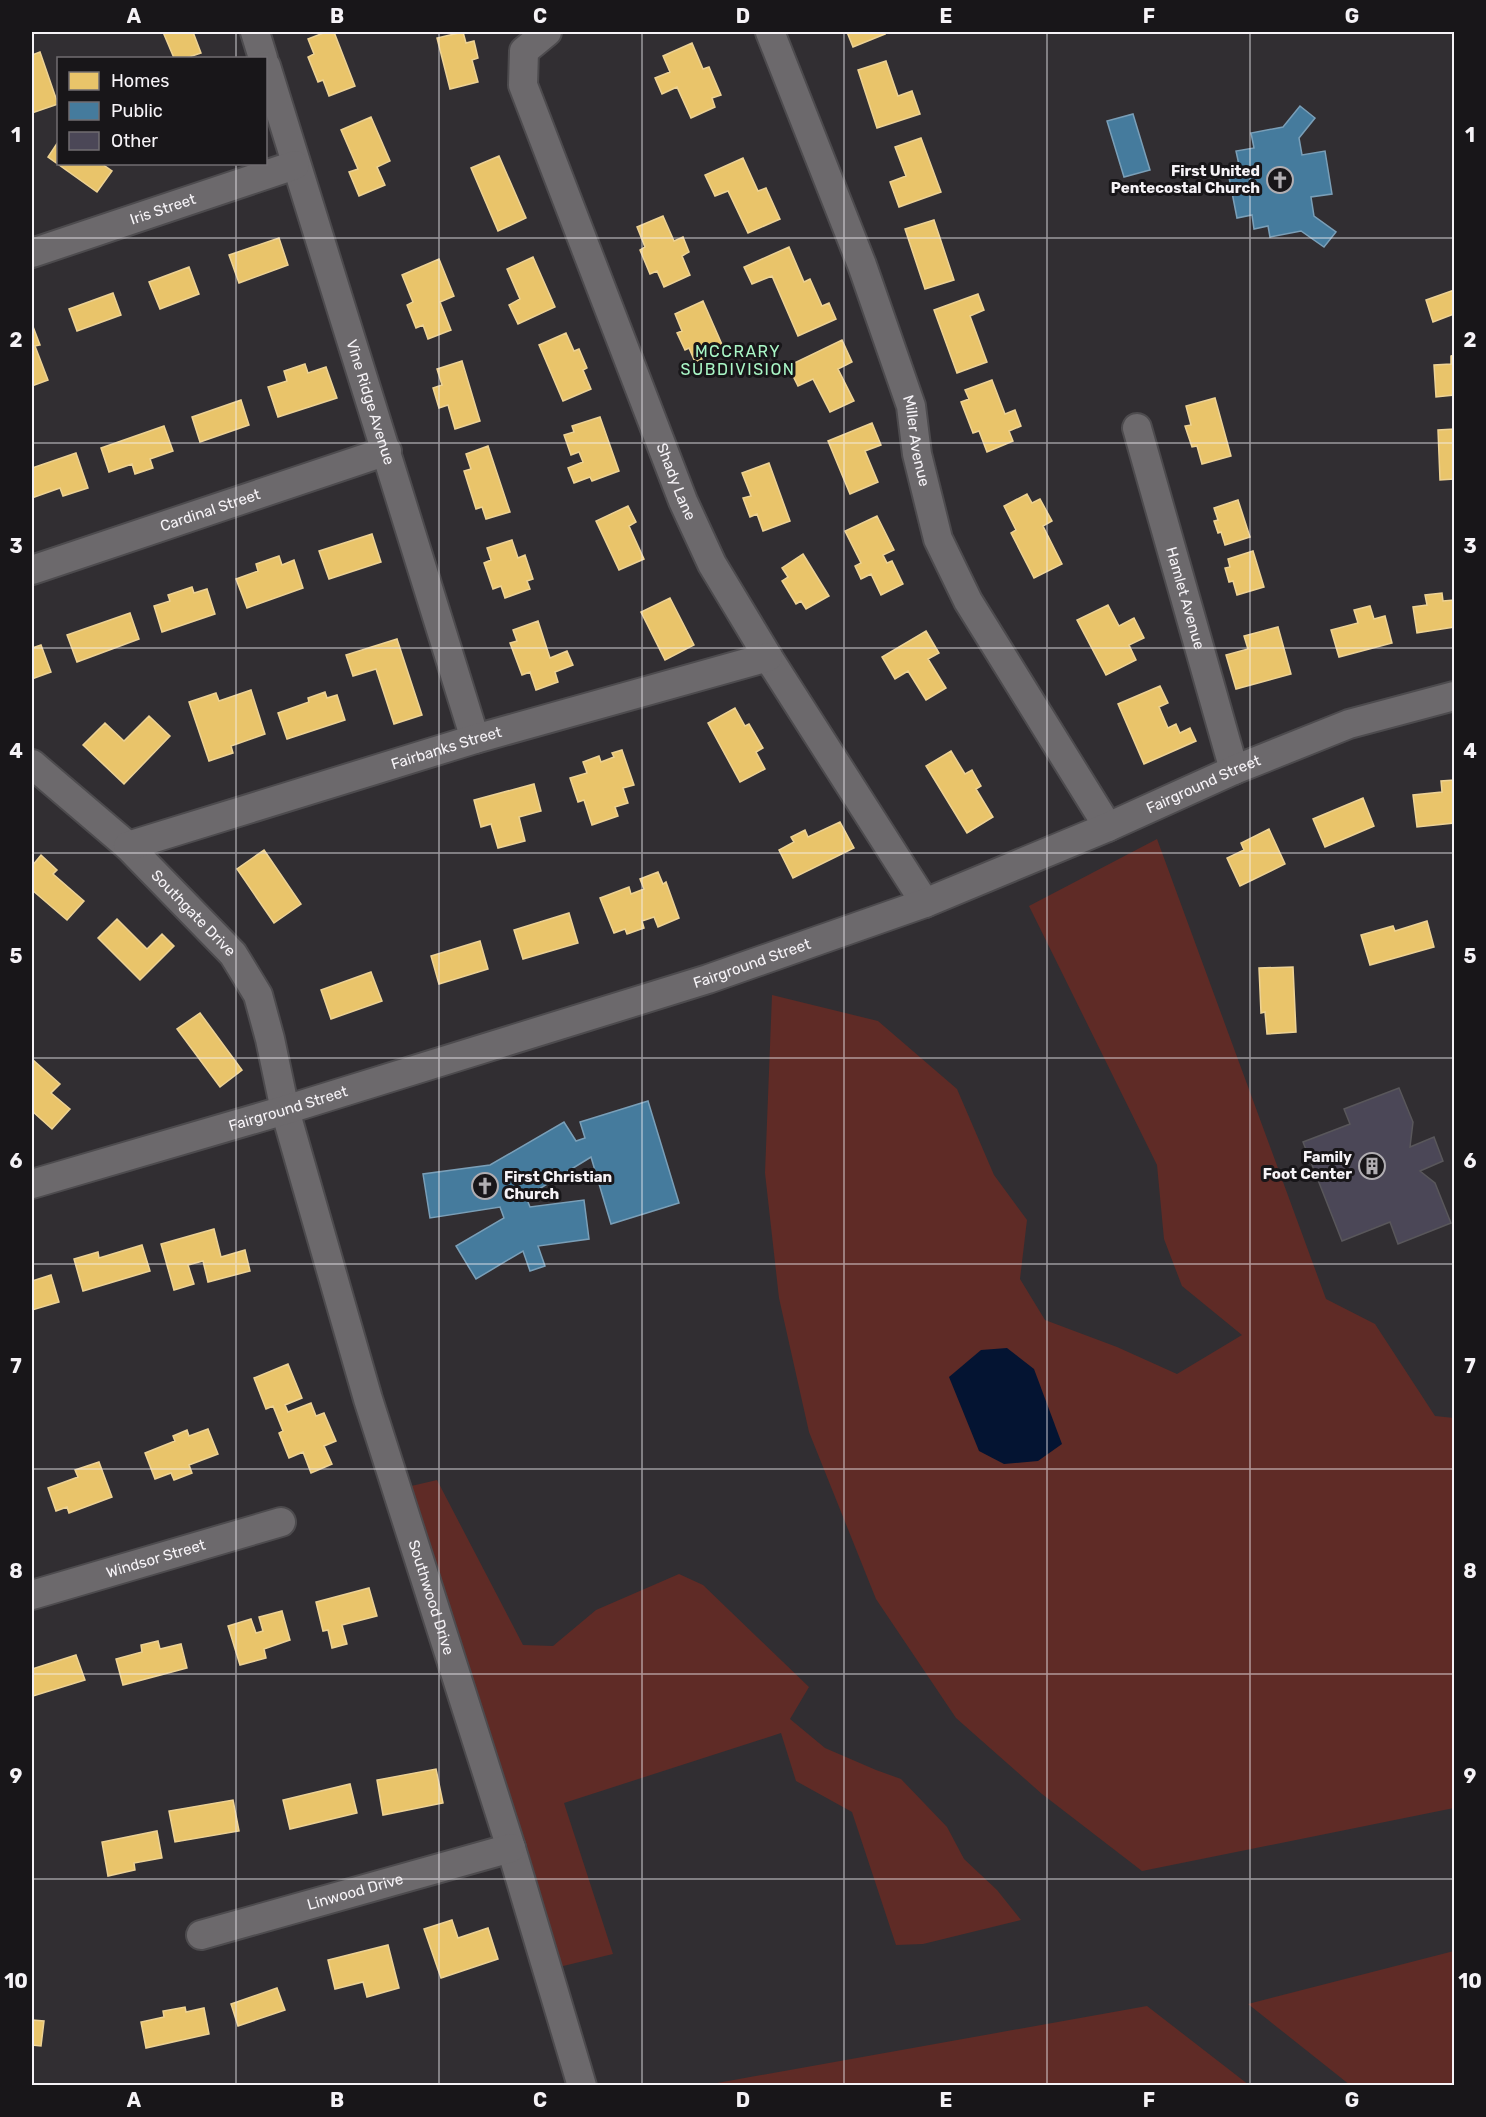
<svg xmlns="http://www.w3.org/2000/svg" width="1486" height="2117" viewBox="0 0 1486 2117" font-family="Rubik,sans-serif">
	<rect width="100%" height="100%" fill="#312e32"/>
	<path fill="#5f2b26" d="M1157 839 1326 1299 1375 1324 1435 1416 1454 1418V1808L1142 1871 1042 1794 956 1718 876 1599 809 1432 779 1298 765 1173 772 995 878 1021 957 1089 994 1175 1027 1220 1020 1279 1045 1320 1117 1347 1177 1374 1242 1335 1182 1286 1164 1239 1157 1165 1029 906Z
		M437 1480 523 1645 553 1646 596 1610 679 1574 703 1585 809 1687 790 1719 825 1748 876 1770 901 1779 947 1827 964 1859 997 1890 1021 1920 923 1944 896 1945 852 1812 796 1781 781 1733 564 1803 613 1954 559 1967 407 1487Z
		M1454 1951V2085H1350L1248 2004Z
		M1147 2006 1249 2085H706Z"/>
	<path fill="#041432" d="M1007 1348 1034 1369 1062 1444 1038 1461 1004 1464 979 1451 949 1377 981 1350Z"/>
	<path fill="#e9c46a" stroke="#edd294" stroke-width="1.5" d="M163 32H193L201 53 186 58H174Z
		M326 32H334L355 86 329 96 323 80 318 82 308 57 314 54 308 39Z
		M463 32 466 43 474 41 478 58 472 60 478 82 450 89 437 38Z
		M847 32H884L885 34 853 47Z
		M692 43 703 69 709 67 721 95 712 98 715 107 691 118 677 87 662 94 655 78 670 72 663 56Z
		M40 52 58 104 32 113V55Z
		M886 61 898 96 912 91 920 114 877 128 858 70Z
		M371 117 390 161 377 167 385 185 359 196 349 172 358 169 341 130Z
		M921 138 941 192 899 207 890 182 906 176 895 147Z
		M58 142V164H102L112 171 97 192 48 157Z
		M499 156 526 218 498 231 471 168Z
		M743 158 758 191 766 188 780 219 748 233 728 191 715 196 705 175Z
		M663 216 674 241 683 237 689 252 682 256 690 275 664 287 657 271 650 274 640 250 645 247 637 227Z
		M934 220 954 280 925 289 905 229Z
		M279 238 288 265 239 283 229 255Z
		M789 247 804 282 810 279 822 306 829 303 836 319 798 336 772 276 752 284 744 267Z
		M533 257 555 307 518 324 509 305 520 299 507 269Z
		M439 259 454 296 440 302 451 330 428 339 423 325 416 328 407 305 413 302 402 275Z
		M189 267 199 294 160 309 149 282Z
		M1454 290V314L1433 322 1426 300Z
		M113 293 121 315 77 331 69 309Z
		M978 294 984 310 970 316 987 362 957 373 934 310Z
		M703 301 724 349 695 362 689 348 685 350 677 333 682 331 675 314Z
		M32 324 40 345 35 346 48 380 32 386Z
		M566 333 574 351 579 349 587 368 583 370 591 389 563 401 539 345Z
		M842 340 852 362 838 369 854 401 830 412 813 379 798 386 788 366Z
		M1454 355V395L1436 397 1434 365 1451 364V356Z
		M462 361 480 421 455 429 448 405 439 408 433 388 442 385 437 369Z
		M305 364 308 373 326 367 337 398 278 417 268 387 287 381 284 371Z
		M992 380 1005 414 1015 410 1021 426 1009 431 1013 441 987 452 979 431 973 433 961 402 969 399 965 390Z
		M1215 398 1231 456 1202 464 1197 446 1192 447 1185 426 1191 425 1186 406Z
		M241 400 249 425 200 442 192 417Z
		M600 417 619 471 592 481 590 477 574 483 568 468 583 462 579 452 571 455 564 435 574 432 572 426Z
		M872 423 881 445 865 451 878 482 850 494 828 441Z
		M164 426 173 451 150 459 153 468 135 474 132 464 109 472 101 448Z
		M1454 429V479L1440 480 1438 430Z
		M488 446 510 512 486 519 482 507 476 509 464 471 471 469 466 454Z
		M76 453 88 488 63 496 60 488 32 498V468Z
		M769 463 790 521 763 531 757 514 750 517 743 498 751 496 742 473Z
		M1027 494 1032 503 1040 499 1052 521 1043 526 1062 564 1034 578 1011 533 1016 530 1004 506Z
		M1238 500 1250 537 1225 545 1221 532 1218 533 1214 521 1218 520 1214 508Z
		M628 506 636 522 629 526 644 559 619 570 596 521Z
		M877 516 894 550 883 555 887 563 892 561 903 584 881 595 871 574 861 579 855 566 861 563 845 531Z
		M372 534 381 562 329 579 319 551Z
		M512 540 518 558 525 555 533 579 527 581 530 589 505 598 501 586 493 589 484 563 491 560 487 548Z
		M1253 551 1264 587 1237 595 1233 581 1229 582 1225 568 1230 567 1228 559Z
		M803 554 829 596 806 609 801 601 796 604 782 581 788 577 782 568Z
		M279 556 282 565 294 560 303 588 247 608 236 579 258 571 256 564Z
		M192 587 194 593 207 589 215 614 162 632 154 606 170 601 168 595Z
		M1442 593 1443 601 1454 600V627L1417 633 1413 607 1427 605 1425 595Z
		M670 598 694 645 665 660 641 612Z
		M1108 605 1119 626 1134 618 1144 638 1129 645 1136 660 1106 675 1077 620Z
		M1370 606 1374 619 1385 616 1392 643 1339 657 1331 630 1358 623 1354 610Z
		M130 613 139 639 77 662 67 635Z
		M538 621 550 658 567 651 573 665 555 672 558 682 536 690 530 672 522 675 510 643 517 641 513 630Z
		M1278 627 1291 674 1236 689 1226 655 1248 649 1244 636Z
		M926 631 939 653 928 659 946 688 926 700 908 671 895 679 882 657Z
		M397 639 422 715 394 724 376 669 353 676 346 655Z
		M41 645 51 672 32 679V648Z
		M1160 686 1168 703 1159 707 1168 728 1176 724 1180 733 1190 728 1196 741 1144 764 1118 704Z
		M251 690 265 734 231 746 233 753 209 761 189 702 216 693 219 701Z
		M325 692 327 698 337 695 345 720 287 739 278 713 309 702 308 698Z
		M735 708 745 726 749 724 763 748 756 752 765 769 740 782 708 723Z
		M149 716 170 736 124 784 83 745 105 723 124 741Z
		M622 750 634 785 623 788 628 803 615 807 618 816 592 825 584 800 578 802 570 778 587 773 583 762 599 756 601 762 614 757 612 753Z
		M951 751 965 774 972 770 981 786 976 789 993 817 967 833 926 766Z
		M1454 780V823L1417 827 1413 795 1442 792 1441 781Z
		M534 784 541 811 519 817 525 841 498 848 491 824 481 827 474 800Z
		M1363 798 1374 826 1325 847 1313 819Z
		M840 822 854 848 793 878 779 850 794 842 791 837 805 830 808 837Z
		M1269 829 1285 864 1240 886 1227 858 1244 850 1241 843Z
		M264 850 301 904 274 923 237 869Z
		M41 855 57 870 53 874 84 901 67 920 32 890V866Z
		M658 872 663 884 666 882 679 918 658 927 654 917 642 921 644 928 627 934 625 929 614 933 600 898 629 887 631 894 644 889 640 879Z
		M569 913 578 943 523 959 514 930Z
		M117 919 147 949 162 934 174 946 140 980 98 938Z
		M1427 921 1434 947 1370 965 1361 935 1393 926 1395 931Z
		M480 941 488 969 439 984 431 956Z
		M1293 967 1296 1032 1267 1034 1265 1012 1261 1013 1259 968Z
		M371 972 382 1001 331 1019 321 990Z
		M200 1013 242 1070 220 1087 177 1029Z
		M32 1059 60 1084 51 1093 70 1109 52 1129 32 1111Z
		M214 1229 221 1257 245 1250 250 1271 208 1282 203 1261 188 1265 194 1284 174 1290 161 1244Z
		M142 1245 150 1271 83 1291 74 1259 98 1252 99 1258Z
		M51 1275 59 1302 32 1310V1281Z
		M288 1364 302 1398 285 1405 288 1412 311 1403 316 1416 324 1413 336 1441 324 1446 332 1464 311 1473 303 1452 289 1458 279 1433 283 1431 273 1406 266 1409 254 1378Z
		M208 1429 218 1454 189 1465 192 1473 174 1480 171 1473 155 1479 145 1453 175 1441 173 1436 187 1430 189 1436Z
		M99 1462 112 1497 69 1513 67 1507 56 1511 48 1488 78 1477 75 1470Z
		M369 1588 377 1616 342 1625 347 1644 332 1648 328 1630 323 1631 316 1602Z
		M282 1611 290 1640 264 1649 266 1658 240 1665 228 1626 251 1619 256 1633 263 1631 259 1617Z
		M158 1641 160 1649 181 1644 187 1668 123 1685 116 1659 142 1652 141 1645Z
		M76 1655 85 1680 33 1696 32 1669Z
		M436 1769 443 1803 383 1815 377 1780Z
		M350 1784 357 1813 290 1829 283 1800Z
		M233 1800 239 1831 175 1842 169 1811Z
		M157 1831 162 1858 134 1863 135 1870 108 1876 102 1842Z
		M452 1920 458 1938 488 1928 498 1959 441 1978 424 1929Z
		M388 1945 399 1988 367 1997 363 1982 335 1989 328 1960Z
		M277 1988 285 2010 238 2026 231 2004Z
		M185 2007 186 2012 204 2008 209 2034 146 2048 141 2022 164 2017 163 2011Z
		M32 2020 44 2021 41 2046 32 2045Z"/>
	<path fill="#457b9d" stroke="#7a9fb8" stroke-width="1.5" d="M1300 106 1315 118 1299 138 1302 155 1325 151 1332 194 1311 197 1314 216 1336 232 1324 247 1301 231 1270 237 1268 226 1254 229 1252 215 1237 218 1227 167 1239 165 1236 151 1254 148 1251 133 1283 127Z
		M1133 114 1150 170 1124 177 1107 121Z
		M648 1101 679 1203 611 1224 591 1157 526 1197 530 1207 584 1200 589 1239 538 1246 545 1266 530 1271 523 1251 476 1279 456 1246 504 1218 500 1207 430 1218 423 1174 490 1165 564 1122 576 1141 585 1138 580 1122Z"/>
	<path fill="#4b4757" stroke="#59575b" stroke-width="1.5" d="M1399 1088 1413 1122 1410 1147 1434 1137 1443 1161 1420 1171 1435 1183 1451 1223 1398 1244 1390 1222 1342 1241 1303 1142 1350 1124 1344 1109Z"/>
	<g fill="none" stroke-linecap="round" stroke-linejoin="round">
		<defs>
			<g id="minor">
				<path d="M255 32 263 58"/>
				<path id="s1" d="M547 32 524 51 523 85 683 501 712 564 768 657 925 903"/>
				<path id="s2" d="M770 32 862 265 911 406 917 454 938 539 968 601 1108 827"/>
				<path id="s3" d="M266 66 475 739"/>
				<path id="s4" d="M32 253 295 165"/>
				<path id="s5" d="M1137 428 1234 770"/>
				<path id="s6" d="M32 570 387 451"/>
				<path id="s7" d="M32 764 128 846 233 954 258 995 270 1039 285 1110 368 1399 511 1848 582 2086"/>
				<path id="s8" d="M128 846 475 739 768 657"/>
				<path id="s9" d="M32 1184 285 1110 708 979 925 903 1108 827 1234 770 1349 724 1454 696"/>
				<path id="s10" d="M32 1595 281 1522"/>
				<path id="s11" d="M201 1935 511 1848"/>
			</g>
		</defs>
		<use href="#minor" stroke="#4d4b4e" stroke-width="32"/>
		<use href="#minor" stroke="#6c696c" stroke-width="28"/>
	</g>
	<path fill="none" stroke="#f6f3f7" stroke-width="1.5" stroke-opacity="0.55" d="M236 32V58M439 32V2086M642 32V2086M844 32V2086M1047 32V2086M1250 32V2086M236 164V2086M32 238H1454M32 443H1454M32 648H1454M32 853H1454M32 1058H1454M32 1264H1454M32 1469H1454M32 1674H1454M32 1879H1454"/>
	<defs>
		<symbol id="church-ring" viewBox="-11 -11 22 22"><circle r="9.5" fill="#181619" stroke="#b1aeb2" stroke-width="1.5"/><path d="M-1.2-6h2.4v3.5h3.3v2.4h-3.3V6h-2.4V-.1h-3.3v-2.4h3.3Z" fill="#b1aeb2"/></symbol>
		<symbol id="building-ring" viewBox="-11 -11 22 22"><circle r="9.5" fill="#181619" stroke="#b1aeb2" stroke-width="1.5"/><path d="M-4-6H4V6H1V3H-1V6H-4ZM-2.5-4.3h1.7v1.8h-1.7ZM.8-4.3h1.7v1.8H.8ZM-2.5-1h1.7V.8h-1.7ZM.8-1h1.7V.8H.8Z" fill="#b1aeb2"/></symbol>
	</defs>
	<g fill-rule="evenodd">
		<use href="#church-ring" x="1265" y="165" width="30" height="30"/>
		<use href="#building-ring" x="1357" y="1151" width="30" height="30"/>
		<use href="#church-ring" x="470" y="1171" width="30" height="30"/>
	</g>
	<g text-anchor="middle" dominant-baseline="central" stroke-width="6" stroke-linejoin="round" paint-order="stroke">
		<g font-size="15" font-weight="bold" fill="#f6f3f7" stroke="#181619" text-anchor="end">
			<text x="1260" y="171">First United<tspan x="1260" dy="17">Pentecostal Church</tspan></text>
			<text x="1352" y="1157">Family<tspan x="1352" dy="17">Foot Center</tspan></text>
			<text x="504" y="1177" text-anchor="start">First Christian<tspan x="504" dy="17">Church</tspan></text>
		</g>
		<g font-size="15" fill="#f6f3f7" stroke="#181619">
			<text stroke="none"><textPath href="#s4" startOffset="138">Iris Street</textPath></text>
			<text stroke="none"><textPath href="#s3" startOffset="352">Vine Ridge Avenue</textPath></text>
			<text stroke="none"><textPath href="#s2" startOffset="435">Miller Avenue</textPath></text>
			<text stroke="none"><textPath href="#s1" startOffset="489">Shady Lane</textPath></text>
			<text stroke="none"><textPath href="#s6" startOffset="188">Cardinal Street</textPath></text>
			<text stroke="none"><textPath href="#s5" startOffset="177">Hamlet Avenue</textPath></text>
			<text stroke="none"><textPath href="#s8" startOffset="333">Fairbanks Street</textPath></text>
			<text stroke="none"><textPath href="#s9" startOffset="1239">Fairground Street</textPath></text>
			<text stroke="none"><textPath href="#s7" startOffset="220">Southgate Drive</textPath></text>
			<text stroke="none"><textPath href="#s9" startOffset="753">Fairground Street</textPath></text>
			<text stroke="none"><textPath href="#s9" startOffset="267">Fairground Street</textPath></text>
			<text stroke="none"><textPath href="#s10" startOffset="129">Windsor Street</textPath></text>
			<text stroke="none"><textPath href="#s7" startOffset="952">Southwood Drive</textPath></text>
			<text stroke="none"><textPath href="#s11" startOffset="160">Linwood Drive</textPath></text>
		</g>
		<g font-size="16" letter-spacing="1.5" fill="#a9f6c6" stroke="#181619">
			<text x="738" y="351">MCCRARY<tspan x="738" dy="18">SUBDIVISION</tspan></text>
		</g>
	</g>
	<rect width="1486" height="2117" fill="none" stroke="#181619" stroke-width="66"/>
	<rect x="57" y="57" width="210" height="108" fill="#181619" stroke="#716e72" stroke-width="1.5"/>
	<rect x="69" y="72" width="30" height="18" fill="#e9c46a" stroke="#716e72" stroke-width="1.5"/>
	<text x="111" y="87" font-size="18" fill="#f6f3f7">Homes</text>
	<rect x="69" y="102" width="30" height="18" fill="#457b9d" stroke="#716e72" stroke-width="1.5"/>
	<text x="111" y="117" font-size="18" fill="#f6f3f7">Public</text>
	<rect x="69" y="132" width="30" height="18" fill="#4b4757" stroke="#716e72" stroke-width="1.5"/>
	<text x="111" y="147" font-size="18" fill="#f6f3f7">Other</text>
	<rect x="33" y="33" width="1420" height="2051" fill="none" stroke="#f6f3f7" stroke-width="2"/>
	<g font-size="20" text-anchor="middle" font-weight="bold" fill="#f6f3f7">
		<text x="134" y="23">A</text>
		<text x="337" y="23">B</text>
		<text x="540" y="23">C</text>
		<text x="743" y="23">D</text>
		<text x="946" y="23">E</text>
		<text x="1149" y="23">F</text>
		<text x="1352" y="23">G</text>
		<text x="16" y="142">1</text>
		<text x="1470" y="142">1</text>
		<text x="16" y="347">2</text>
		<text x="1470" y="347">2</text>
		<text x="16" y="553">3</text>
		<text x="1470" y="553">3</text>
		<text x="16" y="758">4</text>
		<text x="1470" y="758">4</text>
		<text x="16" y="963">5</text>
		<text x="1470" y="963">5</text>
		<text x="16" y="1168">6</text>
		<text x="1470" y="1168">6</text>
		<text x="16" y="1373">7</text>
		<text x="1470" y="1373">7</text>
		<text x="16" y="1578">8</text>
		<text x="1470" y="1578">8</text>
		<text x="16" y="1783">9</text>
		<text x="1470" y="1783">9</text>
		<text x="16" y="1988">10</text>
		<text x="1470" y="1988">10</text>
		<text x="134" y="2107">A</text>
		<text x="337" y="2107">B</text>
		<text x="540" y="2107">C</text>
		<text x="743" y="2107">D</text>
		<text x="946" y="2107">E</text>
		<text x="1149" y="2107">F</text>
		<text x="1352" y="2107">G</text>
	</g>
</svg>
